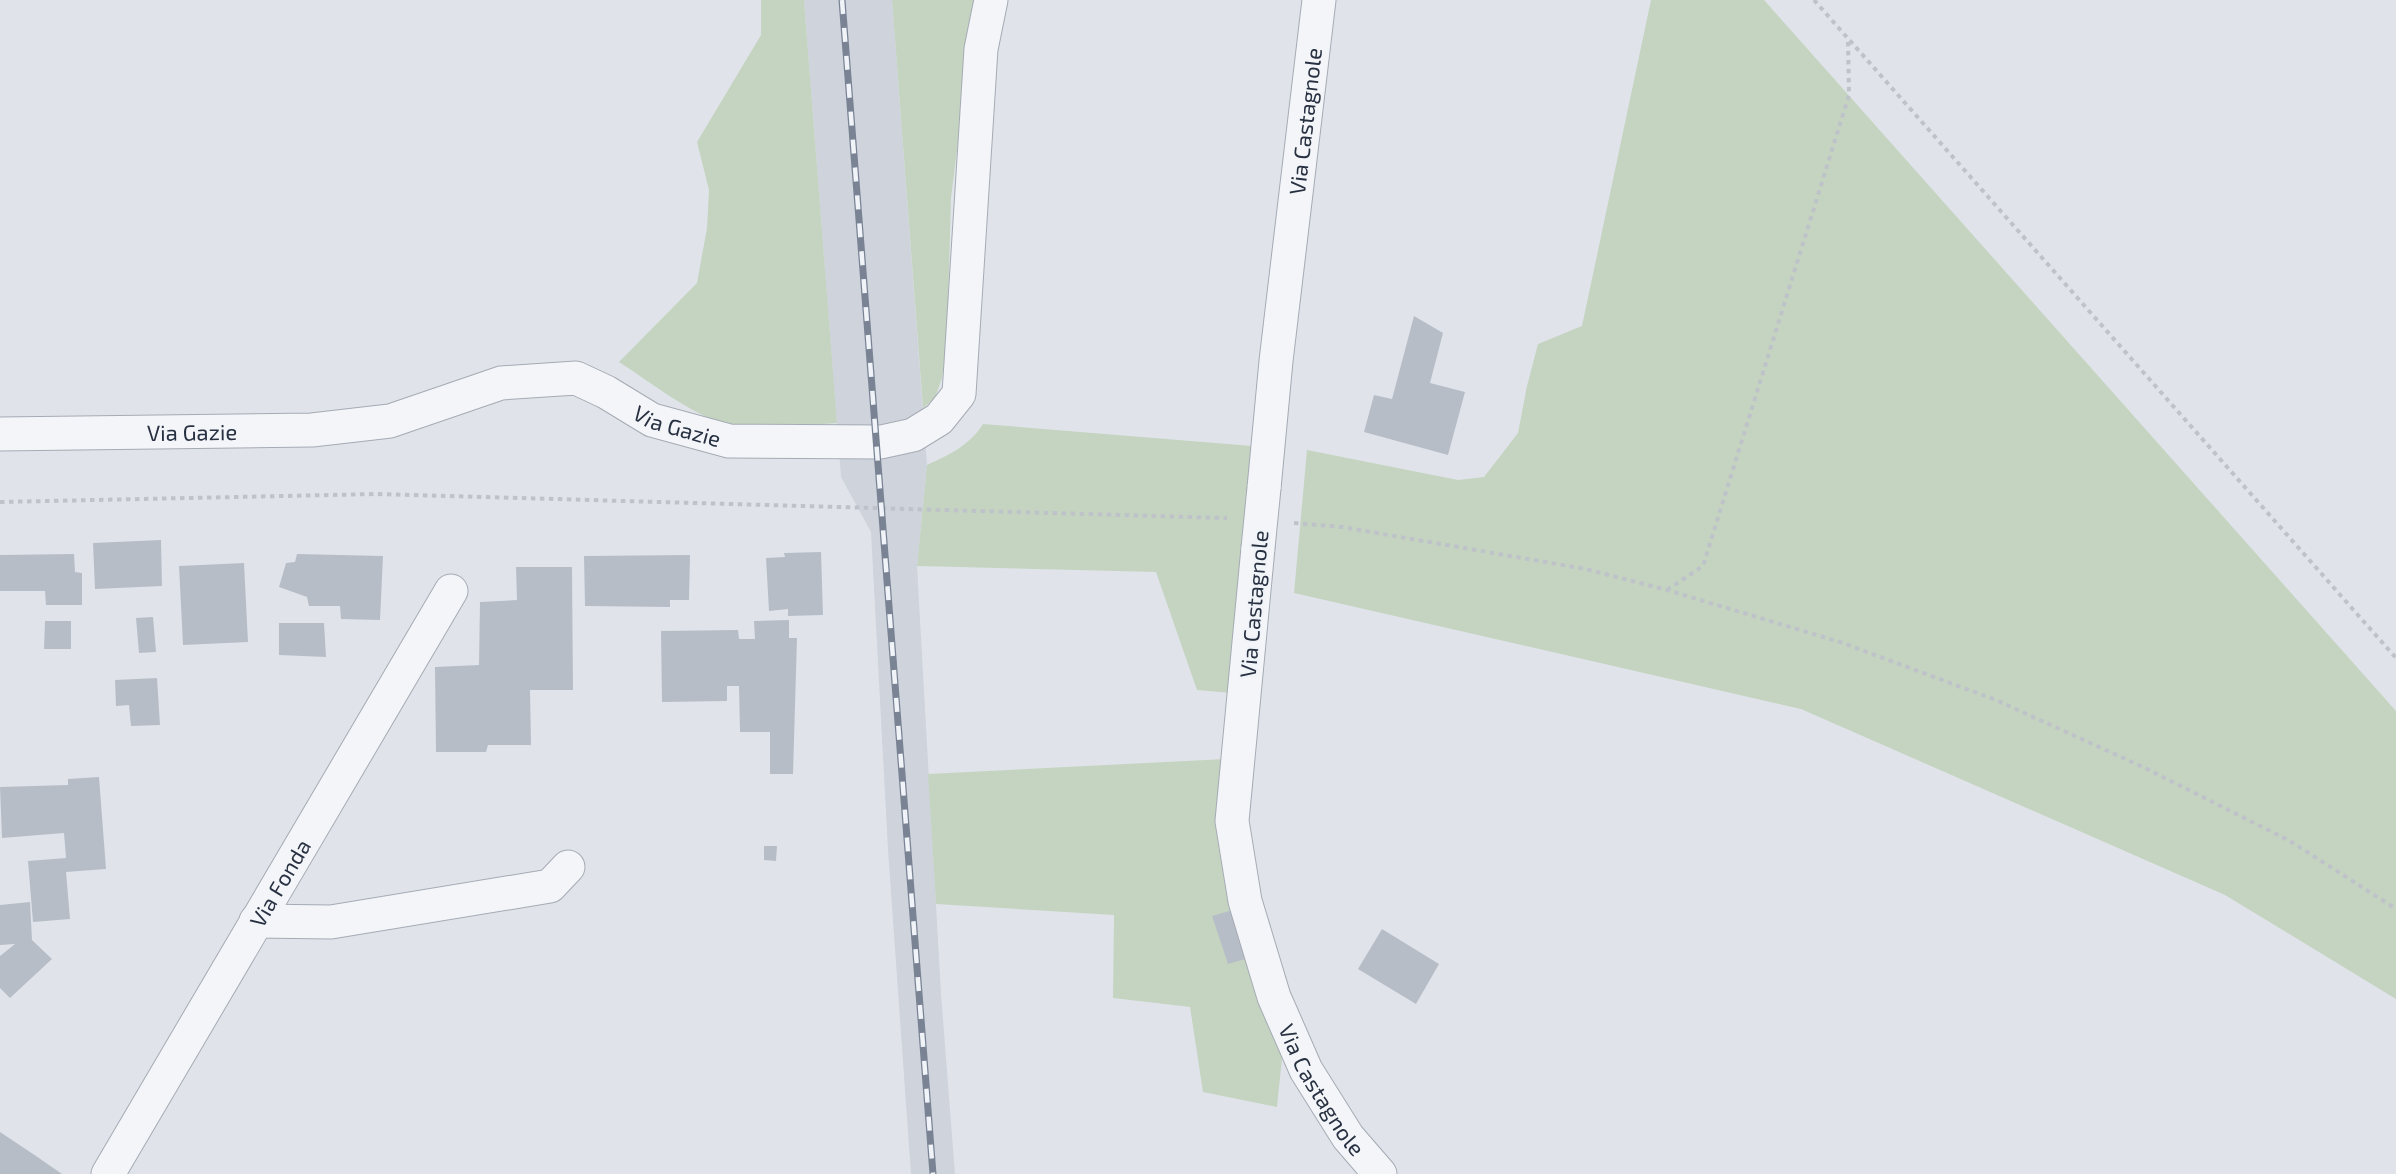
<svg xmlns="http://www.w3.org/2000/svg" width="2396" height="1174" viewBox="0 0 2396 1174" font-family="'Exo 2',sans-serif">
	<rect width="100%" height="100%" fill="#e0e4ea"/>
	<path fill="#ced3dc" d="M804 0H892L927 465 917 566 941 994 955 1174H911L888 850 871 532 841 477Z"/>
	<path fill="#c5d4c1" d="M761 0H804L837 423C799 426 759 431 722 422 693 416 646 379 619 362L697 283 707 228 709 190 697 142 761 35Z
		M892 0H981L971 37 951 198 947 342 942 378 935 398 923 408Z
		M1651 0H1764L2396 711V999L2225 895 1801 709 1294 593 1307 450 1458 480 1484 477 1518 433 1527 386 1538 344 1582 326Z
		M983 424 1252 446 1232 693 1197 690 1156 572 917 566 927 465C949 455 970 445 983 424Z
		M1225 759 1232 906 1282 1058 1277 1107 1203 1092 1190 1007 1113 998 1114 915 936 904 928 774Z"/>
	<path fill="#b7bdc7" d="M1414 316 1443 333 1430 383 1465 392 1448 455 1364 432 1374 395 1392 399Z
		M161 540 162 586 95 589 93 543Z
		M821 552 823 615 788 616V609L769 611 766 558 785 557 784 553Z
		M74 554 75 572 82 573V605H46L45 591H0V555Z
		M297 554 383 556 380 620 341 619 340 606H309L307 597 279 587 286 563 295 562Z
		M690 555 689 600H670V607L585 606 584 556Z
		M244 563 248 642 183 645 179 566Z
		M516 567H572L573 690H530L531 745H488L486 752H436L435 667 479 665 480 602 517 600Z
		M153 617 156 652 139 653 136 618Z
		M789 620V638H797L793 774H770V732H740L739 686H727V701L662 702 661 631 738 630 739 639H755L754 621Z
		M45 621H71V649H44Z
		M279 623H324L326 657 279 655Z
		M157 678 160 725 131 726 129 705 116 706 115 680Z
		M99 777 106 869 66 872 70 919 33 922 28 861 66 858 64 833 2 838 0 787 68 785V779Z
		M764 846H777L776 861 764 860Z
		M30 902 32 940 52 959 10 998 0 988V956L15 944 0 945V905Z
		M1233 910 1249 958 1228 964 1212 916Z
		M1382 929 1439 964 1416 1004 1358 969Z
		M0 1132 36 1156 62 1174H0Z"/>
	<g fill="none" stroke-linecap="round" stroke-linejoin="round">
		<defs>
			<g id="minor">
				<path id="s1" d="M0 434 312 430 390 421 501 383 576 378 606 392 652 420 729 441 881 442 913 435 939 419 959 394 981 49 991 0"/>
				<path id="s2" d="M1264 488 1276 361 1319 0"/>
				<path id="s3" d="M1258 548 1232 821 1245 901 1274 997 1306 1070 1348 1137 1380 1174"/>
				<path d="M256 921 331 922 550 886 568 867"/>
				<path id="s4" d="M108 1174 451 591"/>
			</g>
		</defs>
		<use href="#minor" stroke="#a5abb4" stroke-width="35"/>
		<path stroke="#bec2c9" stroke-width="4" stroke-dasharray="4.5 4.5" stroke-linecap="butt" d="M1814 0 2396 658
			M0 502 377 494 1227 518
			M1294 523 1342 527 1586 569 1667 590 1840 642 1996 700 2143 767 2290 841 2396 909
			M1667 590 1703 566 1849 95 1848 39"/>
		<use href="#minor" stroke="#f3f5f8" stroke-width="33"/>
		<defs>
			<path id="rail" d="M842 0 933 1174"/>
		</defs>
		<use href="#rail" stroke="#798394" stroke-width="7"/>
		<use href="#rail" stroke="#f0f3f7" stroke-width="4.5" stroke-dasharray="14" stroke-linecap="butt"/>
		<defs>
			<path id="minor-bridge" d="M1258 548 1264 488"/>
		</defs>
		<use href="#minor-bridge" stroke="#a5abb4" stroke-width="35" stroke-linecap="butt"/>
		<use href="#minor-bridge" stroke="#f3f5f8" stroke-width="33"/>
	</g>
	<g text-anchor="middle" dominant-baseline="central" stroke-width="4.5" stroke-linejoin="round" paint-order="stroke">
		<g font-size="22" fill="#283142" stroke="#f0f3f7">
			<text stroke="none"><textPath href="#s2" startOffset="369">Via Castagnole</textPath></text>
			<text stroke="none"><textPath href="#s1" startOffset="696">Via Gazie</textPath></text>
			<text stroke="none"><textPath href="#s1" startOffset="192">Via Gazie</textPath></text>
			<text transform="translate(1253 604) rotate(-85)">Via Castagnole</text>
			<text stroke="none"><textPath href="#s4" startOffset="338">Via Fonda</textPath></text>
			<text stroke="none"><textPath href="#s3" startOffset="560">Via Castagnole</textPath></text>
		</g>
	</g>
</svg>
